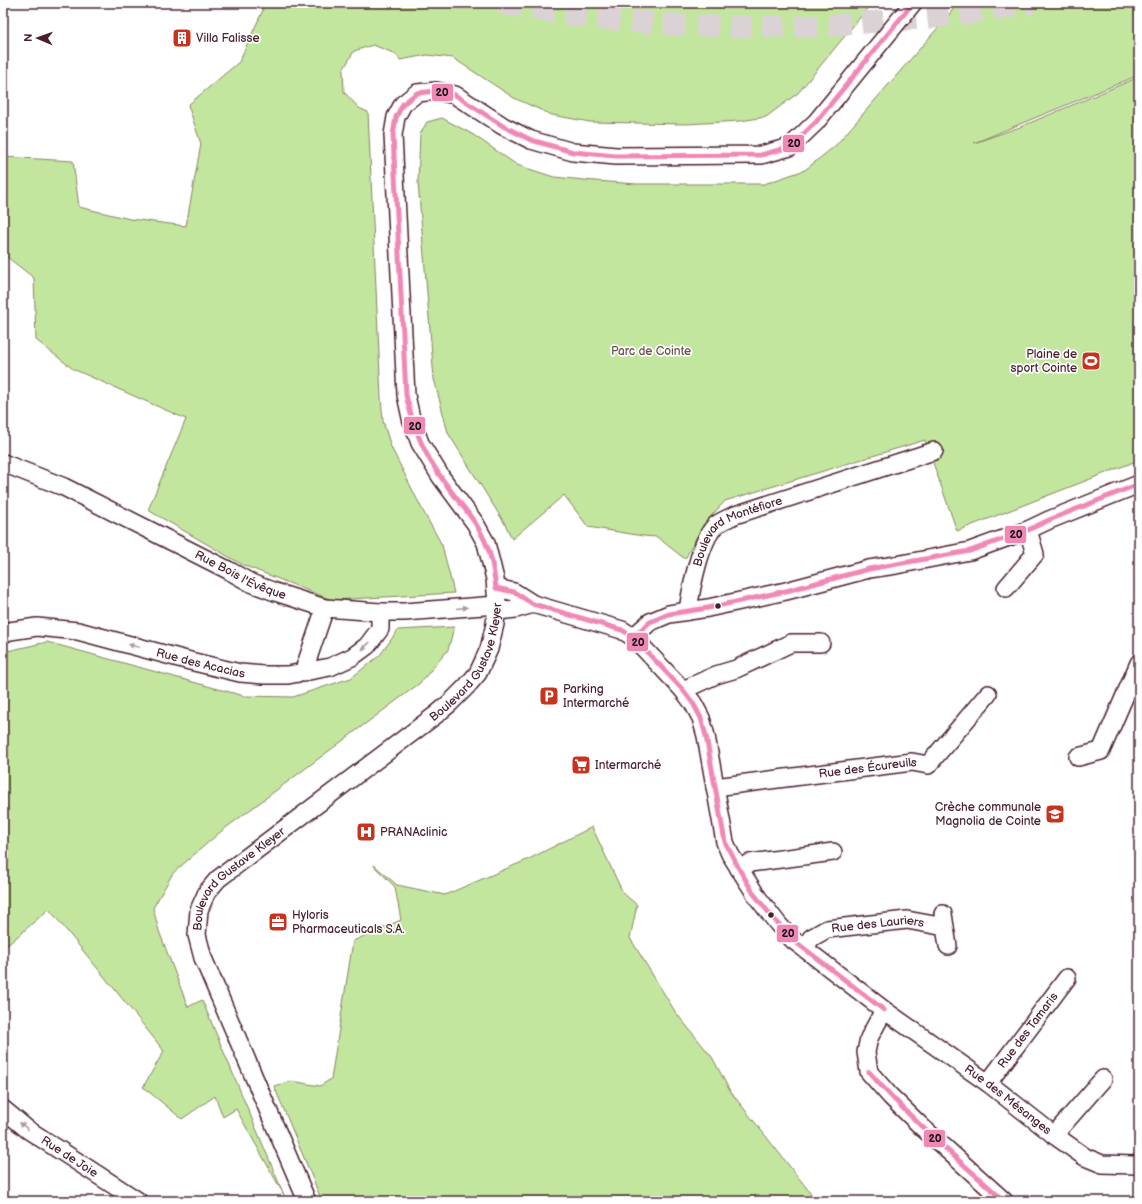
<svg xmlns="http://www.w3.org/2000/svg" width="1142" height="1204" viewBox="0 0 1142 1204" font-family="'Balsamiq Sans',sans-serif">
	<rect width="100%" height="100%" fill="#fff"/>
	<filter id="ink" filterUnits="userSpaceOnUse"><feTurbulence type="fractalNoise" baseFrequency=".025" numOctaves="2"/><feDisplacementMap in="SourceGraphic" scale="8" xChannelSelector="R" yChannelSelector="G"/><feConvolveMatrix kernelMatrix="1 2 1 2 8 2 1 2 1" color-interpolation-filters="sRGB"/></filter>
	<g filter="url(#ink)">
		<path fill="#c3e69f" stroke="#868265" d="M256 3H872L798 93 766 117 740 121 686 124 590 122 552 115 514 98 453 58 427 55 400 60 396 54 373 45 354 51 343 70 344 92 359 108 368 112 381 398 383 421 391 447 423 511 442 545 454 593 332 600 243 565 148 510 186 419 73 369 36 340 34 278 3 254V157L73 161 79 207 130 219 186 226 201 144 188 105 239 62 263 10Z
			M957 3H1139V75L974 143 1020 127 1139 77V460L957 531 925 440 725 501 703 525 685 559 657 537 643 536 588 527 564 495 512 539 505 524 448 433 434 379 418 182 420 134 427 122 442 118 472 134 517 165 554 177 595 181 637 184H764L805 170 836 145 949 15Z
			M454 627 448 650 420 683 219 833 173 873 153 908 159 931 188 1007 202 1000 284 1195 236 1109 223 1117 215 1096 182 1119 143 1087 164 1051 129 1007 49 909 3 949V652L47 642 244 696 293 697 351 678 380 655 398 630Z
			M592 827 623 893 637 905 630 938 676 1013 712 1057 730 1091 817 1201H322L274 1086 291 1081 320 1086 331 1079 353 941 401 920 395 887 374 866V865L397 885 445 895 529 859Z"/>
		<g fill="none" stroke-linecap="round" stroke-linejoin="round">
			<path stroke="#dbd2d5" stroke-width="22" stroke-dasharray="22 11" stroke-linecap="butt" d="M500 3C602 23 709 29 813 26 832 26 851 24 870 22 925 19 979 13 1032 3"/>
			<defs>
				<g id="minor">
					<path id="s1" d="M3 463 64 487 149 530 228 570 251 583 275 592 325 608 380 612H404L497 605"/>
					<path id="s2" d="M496 588 514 592 533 604 622 630 633 637 683 690 693 703 701 718 706 736 725 842 730 854 758 898 778 924 793 940 805 949 884 1010 988 1083 1054 1135 1085 1157 1102 1164 1135 1165 1139 1163"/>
					<path d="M1006 588 1035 554 1028 530"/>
					<path d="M497 611 516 609 533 604"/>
					<path id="s3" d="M688 611C691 589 700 540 716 525 721 521 729 518 735 515L934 451"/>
					<path id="s4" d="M3 634 10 631 37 627 78 631 190 661 240 673 264 675H288L330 667 352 657 367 646 380 629V612"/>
					<path d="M633 637 650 622 669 614 708 608 786 591 869 569 896 565 970 551 1028 530 1049 520 1139 484"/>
					<path d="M303 673 325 608"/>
					<path d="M683 690 716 675 736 669 791 643H821"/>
					<path d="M1078 757 1101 751 1139 663"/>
					<path id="s5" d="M715 787 912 762 928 765 988 694"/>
					<path d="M739 869 750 863 833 852"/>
					<path d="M945 927 948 946"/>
					<path id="s6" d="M805 949 811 938 827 929 907 920 945 927 943 914"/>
					<path d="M884 1010 869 1038 866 1052 869 1072 890 1096 923 1128 1004 1201"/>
					<path id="s7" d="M988 1083 1067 978"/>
					<path id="s8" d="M3 1109 27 1129 138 1201"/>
					<path d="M1054 1135 1103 1079"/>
					<path id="s9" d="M307 1201 203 958 197 935 199 910 207 892 218 879 437 714 450 703 467 686 478 673 489 649 495 624 497 605 495 579 486 543 475 523 441 477 420 443 411 418 406 395 393 135 396 117 403 104 417 93 436 91 455 95 503 126 531 140 573 152 616 156 761 155 790 147 816 122 913 3"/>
				</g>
			</defs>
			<use href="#minor" stroke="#4a1f2b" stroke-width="20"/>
			<use href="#minor" stroke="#fff" stroke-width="17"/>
			<defs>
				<path id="bus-1" d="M496 588C494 574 493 560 487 546 476 517 451 495 435 468 420 446 412 421 406 395L393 135 396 117 403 104 417 93 436 91 455 95 503 126 531 140 573 152 616 156 761 155 790 147 816 122 913 3
					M496 588 514 592 533 604 622 630 633 637 683 690 693 703 701 718 706 736 725 842 738 867 754 894 773 918 797 943 884 1010
					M633 637 650 622 669 614 708 608 786 591 869 569 970 551 1028 530 1049 520 1139 484
					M869 1072C910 1119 958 1159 1004 1201"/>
			</defs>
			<use href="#bus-1" stroke="#fff" stroke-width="8"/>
			<use href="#bus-1" stroke="#f088b6" stroke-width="5"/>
		</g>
		<defs><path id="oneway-solid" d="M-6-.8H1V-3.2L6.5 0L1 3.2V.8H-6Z"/></defs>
		<g fill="#ae9aa0">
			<use href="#oneway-solid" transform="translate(462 608) rotate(-5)"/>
			<use href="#oneway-solid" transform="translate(134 646) rotate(-165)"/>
			<use href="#oneway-solid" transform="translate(366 646) rotate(136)"/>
			<use href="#oneway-solid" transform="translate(24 1126) rotate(-141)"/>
		</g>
	</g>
	<defs>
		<symbol id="building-square" viewBox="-11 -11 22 22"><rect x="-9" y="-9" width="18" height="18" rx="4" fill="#c8321e" stroke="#fff"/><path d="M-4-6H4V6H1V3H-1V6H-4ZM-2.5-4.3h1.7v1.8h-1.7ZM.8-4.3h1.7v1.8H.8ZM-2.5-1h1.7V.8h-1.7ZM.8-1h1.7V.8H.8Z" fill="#fff"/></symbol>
		<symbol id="stadium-square" viewBox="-11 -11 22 22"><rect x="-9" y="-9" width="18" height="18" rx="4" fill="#c8321e" stroke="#fff"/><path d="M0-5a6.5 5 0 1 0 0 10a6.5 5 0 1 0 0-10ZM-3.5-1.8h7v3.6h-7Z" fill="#fff"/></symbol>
		<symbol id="parking-square" viewBox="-11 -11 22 22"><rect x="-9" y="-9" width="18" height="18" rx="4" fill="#c8321e" stroke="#fff"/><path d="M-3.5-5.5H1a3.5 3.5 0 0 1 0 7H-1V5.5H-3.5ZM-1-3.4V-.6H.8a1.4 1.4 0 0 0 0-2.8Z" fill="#fff"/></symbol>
		<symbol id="supermarket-square" viewBox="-11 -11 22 22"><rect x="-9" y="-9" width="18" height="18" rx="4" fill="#c8321e" stroke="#fff"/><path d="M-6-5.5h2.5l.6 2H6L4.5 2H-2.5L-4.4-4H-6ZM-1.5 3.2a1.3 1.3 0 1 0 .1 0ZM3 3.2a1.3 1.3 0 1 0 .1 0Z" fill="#fff"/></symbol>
		<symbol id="school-square" viewBox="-11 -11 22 22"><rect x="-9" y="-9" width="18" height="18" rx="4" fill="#c8321e" stroke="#fff"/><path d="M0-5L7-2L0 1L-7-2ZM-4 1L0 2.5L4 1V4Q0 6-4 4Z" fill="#fff"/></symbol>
		<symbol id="hospital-square" viewBox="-11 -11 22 22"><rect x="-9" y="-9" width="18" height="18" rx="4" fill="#c8321e" stroke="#fff"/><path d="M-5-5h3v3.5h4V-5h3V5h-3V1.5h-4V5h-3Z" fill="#fff"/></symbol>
		<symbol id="office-square" viewBox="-11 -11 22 22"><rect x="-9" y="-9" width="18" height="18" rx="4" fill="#c8321e" stroke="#fff"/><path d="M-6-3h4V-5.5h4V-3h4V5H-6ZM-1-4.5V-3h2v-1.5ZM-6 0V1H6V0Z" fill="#fff"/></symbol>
	</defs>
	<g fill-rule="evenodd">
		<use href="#building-square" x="171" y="27" width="22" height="22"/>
		<use href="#stadium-square" x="1080" y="350" width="22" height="22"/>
		<use href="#parking-square" x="538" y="685" width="22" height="22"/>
		<use href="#supermarket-square" x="570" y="754" width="22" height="22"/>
		<use href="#school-square" x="1044" y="803" width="22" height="22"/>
		<use href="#hospital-square" x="355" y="821" width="22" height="22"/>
		<use href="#office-square" x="267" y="911" width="22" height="22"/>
	</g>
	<g fill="#4a1f2b" stroke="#fff" stroke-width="1.5">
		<circle cx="718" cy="606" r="3.5"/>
		<circle cx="771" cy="915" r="3.5"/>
	</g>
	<g text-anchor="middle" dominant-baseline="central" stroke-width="3.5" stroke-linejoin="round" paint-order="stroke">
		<g font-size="12" fill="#4a1f2b" stroke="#fff" text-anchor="start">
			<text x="196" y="38">Villa Falisse</text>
			<text x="1077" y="354" text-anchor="end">Plaine de<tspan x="1077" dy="14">sport Cointe</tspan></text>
			<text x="563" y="689">Parking<tspan x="563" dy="14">Intermarché</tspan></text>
			<text x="595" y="765">Intermarché</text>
			<text x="1041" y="807" text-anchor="end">Crèche communale<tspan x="1041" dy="14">Magnolia de Cointe</tspan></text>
			<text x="380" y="832">PRANAclinic</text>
			<text x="292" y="915">Hyloris<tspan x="292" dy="14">Pharmaceuticals S.A.</tspan></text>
		</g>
		<g font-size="12" fill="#685148" stroke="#fff">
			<text x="651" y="351">Parc de Cointe</text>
		</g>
		<g font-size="12" fill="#4a1f2b" stroke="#fff">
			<text stroke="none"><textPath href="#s3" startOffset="104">Boulevard Montéfiore</textPath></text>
			<text stroke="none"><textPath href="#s1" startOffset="263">Rue Bois l'Évêque</textPath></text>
			<text stroke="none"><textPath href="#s9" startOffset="686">Boulevard Gustave Kleyer</textPath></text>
			<text stroke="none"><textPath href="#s4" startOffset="203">Rue des Acacias</textPath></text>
			<text stroke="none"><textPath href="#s5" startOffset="154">Rue des Écureuils</textPath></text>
			<text stroke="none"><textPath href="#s9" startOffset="362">Boulevard Gustave Kleyer</textPath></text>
			<text stroke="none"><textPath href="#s6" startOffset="82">Rue des Lauriers</textPath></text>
			<text stroke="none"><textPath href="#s7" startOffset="66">Rue des Tamaris</textPath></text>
			<text stroke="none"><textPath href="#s2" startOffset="767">Rue des Mésanges</textPath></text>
			<text stroke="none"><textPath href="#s8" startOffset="82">Rue de Joie</textPath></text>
		</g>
	</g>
	<g stroke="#fff" stroke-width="1.5">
		<rect x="431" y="83" width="23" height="19" rx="4" fill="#f088b6"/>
		<rect x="782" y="134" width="23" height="19" rx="4" fill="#f088b6"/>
		<rect x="403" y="416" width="23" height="19" rx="4" fill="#f088b6"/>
		<rect x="1004" y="525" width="23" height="19" rx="4" fill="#f088b6"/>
		<rect x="626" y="632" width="23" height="20" rx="4" fill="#f088b6"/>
		<rect x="776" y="924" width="23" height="19" rx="4" fill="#f088b6"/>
		<rect x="923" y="1129" width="23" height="19" rx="4" fill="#f088b6"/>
	</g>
	<g font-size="11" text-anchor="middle" font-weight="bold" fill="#111">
		<text x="442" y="96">20</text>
		<text x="794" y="147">20</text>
		<text x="415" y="430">20</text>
		<text x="1016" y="538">20</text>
		<text x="638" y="646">20</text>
		<text x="788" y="937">20</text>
		<text x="935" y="1142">20</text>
	</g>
	<rect width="1142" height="1204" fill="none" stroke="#fff" stroke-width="16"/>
	<rect x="8" y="8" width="1126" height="1188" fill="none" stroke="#4a1f2b" stroke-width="1.5" filter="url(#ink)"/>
	<g transform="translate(38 38) rotate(272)" stroke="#ffffff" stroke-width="3" paint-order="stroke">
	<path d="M0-3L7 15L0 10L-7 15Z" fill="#4a1f2b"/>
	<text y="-6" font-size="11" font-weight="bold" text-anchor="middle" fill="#4a1f2b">N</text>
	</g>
</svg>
